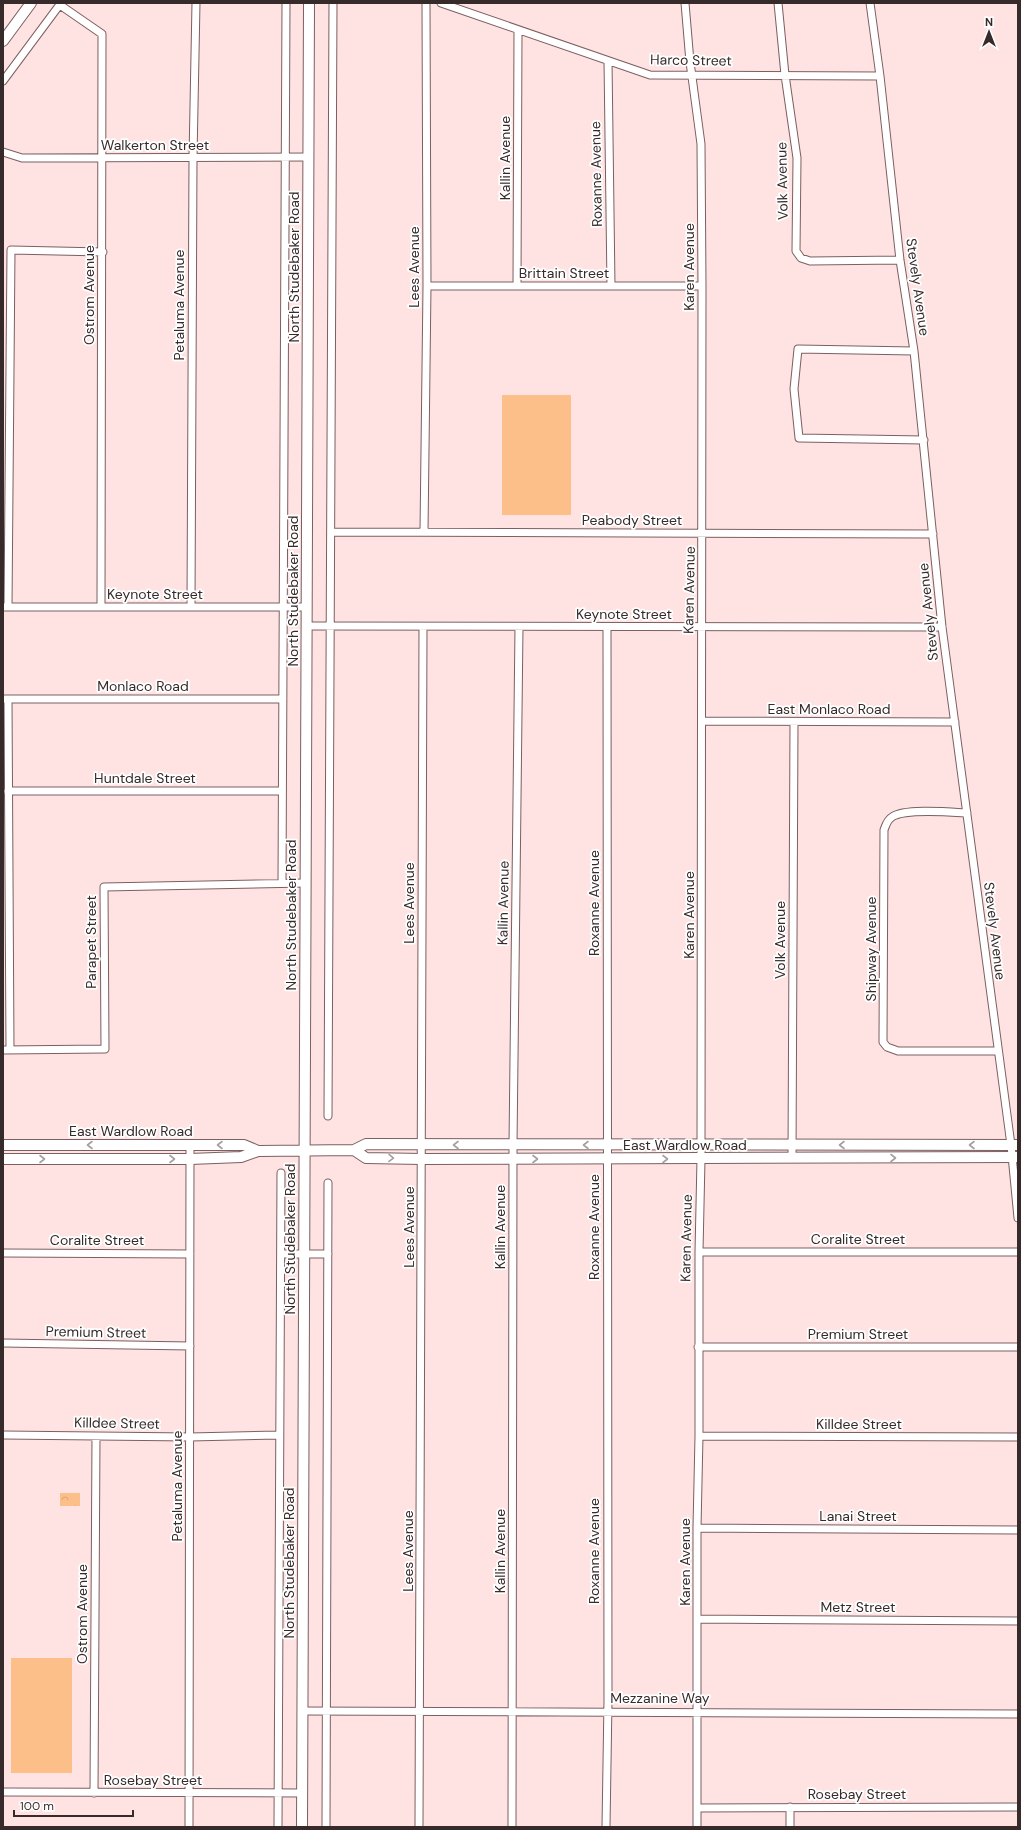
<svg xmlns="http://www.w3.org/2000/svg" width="1021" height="1830" viewBox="0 0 1021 1830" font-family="'DM Sans',sans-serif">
	<defs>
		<pattern id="park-crowns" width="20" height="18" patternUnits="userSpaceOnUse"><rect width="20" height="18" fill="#fcbf8a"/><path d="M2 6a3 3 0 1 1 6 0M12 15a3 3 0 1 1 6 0" fill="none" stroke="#d9a477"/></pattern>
	</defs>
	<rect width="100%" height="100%" fill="#ffe3e3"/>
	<path fill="url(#park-crowns)" d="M60 1493H80V1506H60Z"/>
	<path fill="#fcbf8a" d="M502 395H571V515H502Z
		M11 1658H72V1773H11Z"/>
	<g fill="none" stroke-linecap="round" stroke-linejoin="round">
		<defs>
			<path id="minor" d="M441 3 650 75 880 76
				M685 3 690 62 701 144 702 286 701 1159 699 1252V1436L697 1528V1827
				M778 3 785 75 797 158 796 251 801 258 810 261 900 260
				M870 3 880 76 900 260 914 351 942 627 1011 1145 1018 1218
				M60 5 102 34 101 607
				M608 61 611 286
				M3 81 61 3
				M3 152 22 158 308 157
				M427 286H702
				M517 286 518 30
				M914 351 798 349 794 389 799 438 924 440
				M331 532 933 534
				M424 532 427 286 426 3
				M191 606 193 158 196 3
				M3 607H306
				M8 607 11 250 103 252
				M306 626 942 627
				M3 699H283
				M8 699 10 1050
				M702 721 955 722
				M8 791H282
				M967 813C950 812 904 808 892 817 887 820 886 825 884 830L883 1042 887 1047 898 1051H998
				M282 883 286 3
				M3 1050 105 1049 104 887 306 883
				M328 1116 333 3
				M792 1158 794 722
				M699 1252H1018
				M3 1253 190 1254
				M281 1254H328
				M3 1343 190 1346
				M698 1347H1018
				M3 1435 190 1437 279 1435
				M699 1436 1018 1437
				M697 1528 1018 1530
				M697 1619 1018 1621
				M302 1711 1018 1714
				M3 1792 302 1793
				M94 1793 96 1436
				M697 1808 1018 1807
				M189 1827 190 1145
				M278 1827 281 1173
				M326 1827 328 1183
				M419 1827 423 627
				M512 1827 513 1145 519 627
				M606 1827 608 1701 607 627
				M790 1827V1807"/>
			<path id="secondary" d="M3 41 31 3
				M3 1145H244L258 1151
				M354 1150 366 1158 422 1159 1018 1157
				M3 1159H190L241 1157 258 1151 354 1150 366 1144 1018 1145
				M302 1827 309 3"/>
		</defs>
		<use href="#minor" stroke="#7c5f60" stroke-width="9"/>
		<use href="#secondary" stroke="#7c5f60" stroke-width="12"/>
		<use href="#minor" stroke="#fff" stroke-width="7"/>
		<use href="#secondary" stroke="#fff" stroke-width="10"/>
	</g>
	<defs><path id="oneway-chevron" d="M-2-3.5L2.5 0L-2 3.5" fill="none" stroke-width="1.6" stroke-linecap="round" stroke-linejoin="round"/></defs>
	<g stroke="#a59f9f">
		<use href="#oneway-chevron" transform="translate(90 1145) rotate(-180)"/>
		<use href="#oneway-chevron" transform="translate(220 1145) rotate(180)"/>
		<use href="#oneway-chevron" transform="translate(456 1145) rotate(180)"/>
		<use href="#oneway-chevron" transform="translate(586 1145) rotate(-180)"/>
		<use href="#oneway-chevron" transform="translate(842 1145) rotate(-180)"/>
		<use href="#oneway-chevron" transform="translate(972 1145) rotate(-180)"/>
		<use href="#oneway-chevron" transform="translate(391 1158) rotate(1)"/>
		<use href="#oneway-chevron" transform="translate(893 1158)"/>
		<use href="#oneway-chevron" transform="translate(42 1159)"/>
		<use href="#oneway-chevron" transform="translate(172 1159)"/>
		<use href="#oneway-chevron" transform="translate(535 1159)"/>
		<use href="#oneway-chevron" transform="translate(665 1159)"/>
	</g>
	<g text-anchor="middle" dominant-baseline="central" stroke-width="3.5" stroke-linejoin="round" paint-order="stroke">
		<g font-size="14" fill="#362a2a" stroke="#fff">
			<text transform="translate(691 60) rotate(1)">Harco Street</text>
			<text x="155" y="145">Walkerton Street</text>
			<text transform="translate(505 158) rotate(-90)">Kallin Avenue</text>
			<text transform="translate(596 174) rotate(-91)">Roxanne Avenue</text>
			<text transform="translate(782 181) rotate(-91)">Volk Avenue</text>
			<text transform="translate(294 267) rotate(-90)">North Studebaker Road</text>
			<text transform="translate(414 267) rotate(-90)">Lees Avenue</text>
			<text transform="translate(689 267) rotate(-90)">Karen Avenue</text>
			<text x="564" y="273">Brittain Street</text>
			<text transform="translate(918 287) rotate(82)">Stevely Avenue</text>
			<text transform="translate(89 295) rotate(-90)">Ostrom Avenue</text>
			<text transform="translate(179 305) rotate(-90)">Petaluma Avenue</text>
			<text x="632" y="520">Peabody Street</text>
			<text transform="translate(689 590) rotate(-89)">Karen Avenue</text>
			<text transform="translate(293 591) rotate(-90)">North Studebaker Road</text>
			<text x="155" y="594">Keynote Street</text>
			<text transform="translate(928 612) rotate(-96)">Stevely Avenue</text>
			<text x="624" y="614">Keynote Street</text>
			<text x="143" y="686">Monlaco Road</text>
			<text x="829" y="709">East Monlaco Road</text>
			<text x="145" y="778">Huntdale Street</text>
			<text transform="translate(409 903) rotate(-90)">Lees Avenue</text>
			<text transform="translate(503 903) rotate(-89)">Kallin Avenue</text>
			<text transform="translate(594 903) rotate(-90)">Roxanne Avenue</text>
			<text transform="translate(291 915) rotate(-90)">North Studebaker Road</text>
			<text transform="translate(689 915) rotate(-90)">Karen Avenue</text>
			<text transform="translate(995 931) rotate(83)">Stevely Avenue</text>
			<text transform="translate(780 940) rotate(-90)">Volk Avenue</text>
			<text transform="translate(91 942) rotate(-90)">Parapet Street</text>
			<text transform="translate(871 949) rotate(-90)">Shipway Avenue</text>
			<text x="131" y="1131">East Wardlow Road</text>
			<text x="685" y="1145">East Wardlow Road</text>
			<text transform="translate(409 1227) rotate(-90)">Lees Avenue</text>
			<text transform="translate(500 1227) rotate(-90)">Kallin Avenue</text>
			<text transform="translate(594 1227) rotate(-90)">Roxanne Avenue</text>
			<text transform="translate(686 1238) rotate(-89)">Karen Avenue</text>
			<text transform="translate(290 1239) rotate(-90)">North Studebaker Road</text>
			<text x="858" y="1239">Coralite Street</text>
			<text x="97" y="1240">Coralite Street</text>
			<text transform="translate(96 1332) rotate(1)">Premium Street</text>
			<text x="858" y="1334">Premium Street</text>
			<text transform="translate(117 1423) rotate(1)">Killdee Street</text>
			<text x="859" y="1424">Killdee Street</text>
			<text transform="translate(177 1486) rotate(-90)">Petaluma Avenue</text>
			<text x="858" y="1516">Lanai Street</text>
			<text transform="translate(408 1551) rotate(-90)">Lees Avenue</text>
			<text transform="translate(500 1551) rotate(-90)">Kallin Avenue</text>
			<text transform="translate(594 1551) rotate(-90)">Roxanne Avenue</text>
			<text transform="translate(685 1562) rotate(-90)">Karen Avenue</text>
			<text transform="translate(289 1563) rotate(-90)">North Studebaker Road</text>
			<text x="858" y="1607">Metz Street</text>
			<text transform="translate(82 1614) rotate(-90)">Ostrom Avenue</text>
			<text x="660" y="1698">Mezzanine Way</text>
			<text x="153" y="1780">Rosebay Street</text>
			<text x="857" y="1794">Rosebay Street</text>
		</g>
	</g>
	<rect width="1021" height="1830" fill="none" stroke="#362a2a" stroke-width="8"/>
	<g transform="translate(989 32)" stroke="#ffffff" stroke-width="3" paint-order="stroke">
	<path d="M0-3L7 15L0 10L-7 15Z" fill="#362a2a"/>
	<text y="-6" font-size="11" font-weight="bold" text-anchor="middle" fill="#362a2a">N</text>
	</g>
	<path d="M14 1810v6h119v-6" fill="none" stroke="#362a2a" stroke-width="2"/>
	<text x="20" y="1810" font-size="12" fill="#362a2a" stroke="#ffffff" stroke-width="3" paint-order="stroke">100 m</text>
</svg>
